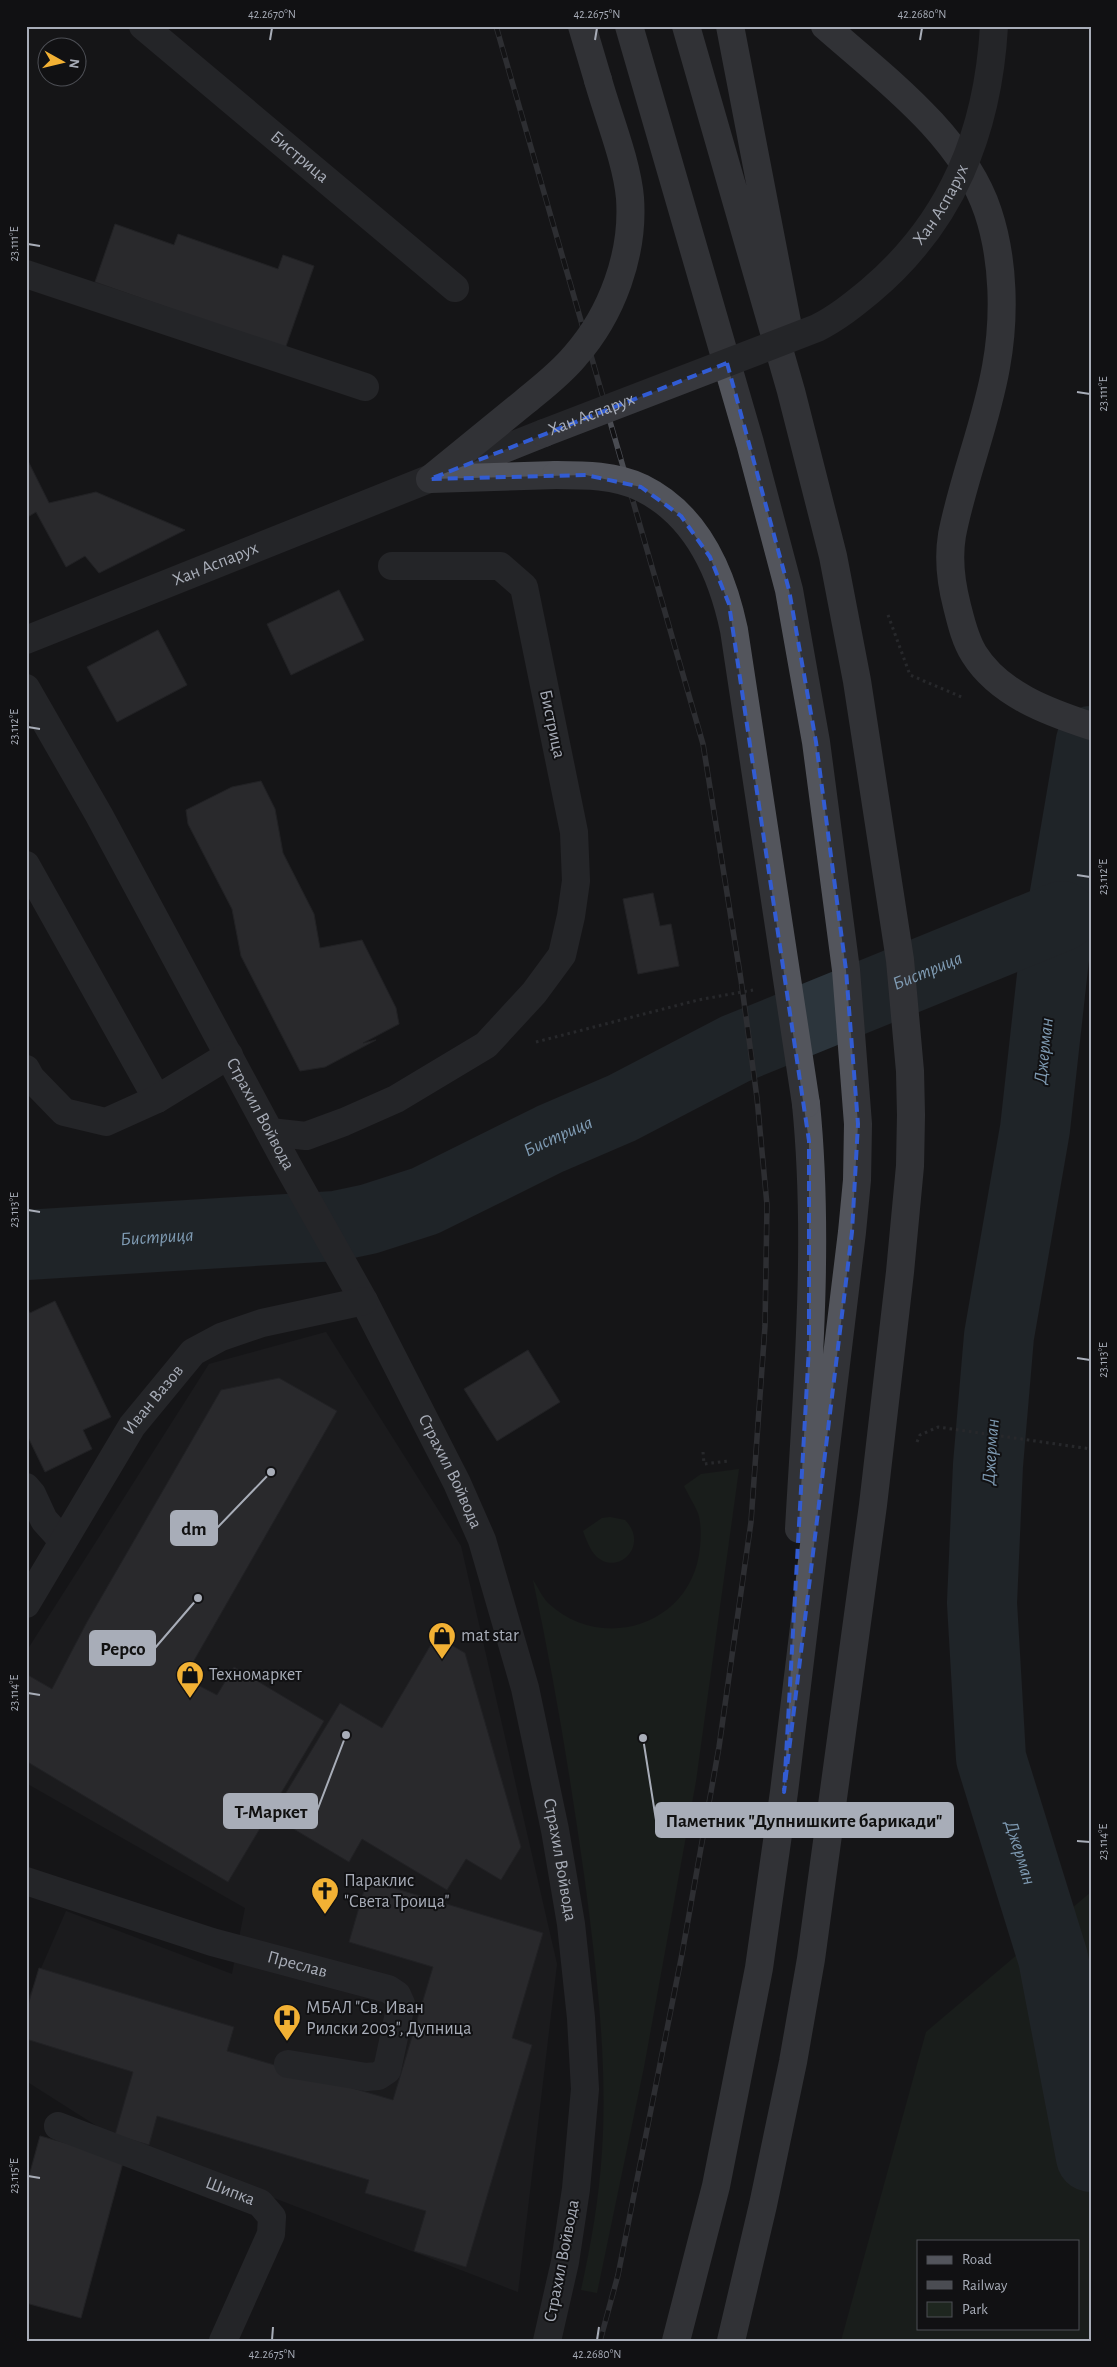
<svg xmlns="http://www.w3.org/2000/svg" width="1117" height="2367" viewBox="0 0 1117 2367" font-family="'Alegreya Sans',sans-serif">
	<rect width="100%" height="100%" fill="#161618"/>
	<path fill="#222225" d="M326 1332 461 1546 557 1964 518 2292 111 2135 26 2081V2003L66 1911 232 1974 245 1908 26 1783V1652L209 1364Z"/>
	<path fill="#1e261f" fill-rule="evenodd" d="M739 1469 696 1781 644 2067 597 2293 581 2290C591 2245 599 2199 602 2152 608 2061 596 1964 584 1874 570 1775 554 1677 533 1580 538 1587 542 1597 548 1603 600 1652 687 1627 699 1555 701 1542 702 1525 698 1513 694 1504 688 1494 684 1486L701 1474Z
		M610 1517 625 1520C650 1545 618 1577 596 1556 590 1550 586 1539 583 1531L602 1518Z
		M1091 1892V2341H841L926 2032ZM918 2241H1078V2328H918Z"/>
	<g fill="none" stroke-linecap="round" stroke-linejoin="round">
		<g stroke="#2c353c" stroke-width="70">
			<path id="s1" d="M1091 741 1054 958 1035 1129 999 1336 988 1465 982 1603 991 1758 1053 1958 1091 2157"/>
			<path id="s2" d="M26 1245 336 1226 369 1219 425 1201 550 1139 622 1108 735 1049 1062 916"/>
		</g>
	</g>
	<path fill="#404145" stroke="#303034" d="M115 224 174 245 178 234 278 269 283 255 314 266 285 349 95 282Z
		M26 457 49 503 96 492 185 530 99 573 85 556 66 567 36 512 26 518Z
		M339 590 364 640 291 675 267 624Z
		M158 630 187 685 117 722 87 667Z
		M261 781 275 809 283 853 314 914 320 948 362 940 396 1008 399 1024 363 1043 376 1040 325 1067 300 1071 241 956 232 909 188 824 186 810 232 787Z
		M653 893 660 926 671 924 679 966 638 974 623 899Z
		M55 1301 111 1417 83 1430 92 1449 45 1472 26 1433V1307L30 1313Z
		M528 1350 560 1402 497 1441 464 1389Z
		M279 1378 337 1411 184 1678 217 1695 234 1667 324 1721 228 1882 26 1761V1674L52 1689 87 1622 221 1390Z
		M436 1636 465 1653 521 1847 501 1880 466 1859 447 1890 362 1839 349 1862 272 1816 340 1703 382 1728Z
		M367 1880 543 1933 512 2038 532 2045 466 2267 414 2251 426 2211 365 2193 369 2180 157 2116 149 2145 115 2135 133 2072 26 2039V2012L39 1968 234 2027 227 2051 393 2100 433 1967 349 1942Z
		M40 2136 124 2159 81 2318 26 2303V2187Z"/>
	<g fill="none" stroke-linecap="round" stroke-linejoin="round">
		<path stroke="#3d3f44" stroke-width="3" stroke-dasharray="2.5 4" stroke-linecap="butt" d="M888 615 910 675 964 698
			M536 1042 698 1000 753 990
			M917 1442 920 1435 938 1427 1091 1449
			M703 1452 704 1464 729 1461"/>
		<g stroke="#37383d" stroke-width="28">
			<path id="s3" d="M143 26 455 288"/>
			<path d="M26 274 365 387"/>
			<path id="s4" d="M26 640 544 433"/>
			<path id="s5" d="M26 688 99 815 288 1166 364 1301 457 1483 482 1540 525 1688 555 1830 571 1924 581 2018 585 2089 576 2189 565 2262 547 2341"/>
			<path d="M26 865 157 1099"/>
			<path d="M26 1069 31 1078 64 1112 106 1122 157 1099 229 1055"/>
			<path d="M270 1132 306 1136 344 1122 396 1099 486 1045 534 993 562 955 571 916 576 881 574 832 524 587 500 566H392"/>
			<path d="M26 1487 32 1494 44 1520 63 1541"/>
			<path id="s6" d="M26 1604 132 1426 193 1352 221 1337 262 1323 364 1301"/>
			<path id="s7" d="M26 1881 212 1942 388 1989 397 1995 401 2004 387 2070 378 2076 366 2077 288 2064"/>
			<path id="s8" d="M58 2126 260 2203 272 2217 271 2234 223 2341"/>
		</g>
		<path stroke="#53555c" stroke-width="28" d="M582 26 598 80
			M629 26 750 443 789 590 816 742 846 970 858 1124 857 1180 852 1232 784 1792 759 1968 716 2186 676 2341
			M686 26 791 391 833 556 857 681 900 960 910 1071 911 1115 910 1166 900 1272 873 1505 811 1959 793 2062 763 2205 731 2341
			M730 26 787 322
			M825 26C883 77 963 136 988 212 1004 260 1005 318 996 367 986 424 963 478 952 535 948 559 951 583 957 606 961 622 965 640 974 654 999 694 1048 712 1091 726
			M430 479 556 475
			M430 479 527 400
			M799 1529C807 1389 820 1244 806 1104"/>
		<defs>
			<path id="rail" d="M496 26 703 744 741 980 757 1098 767 1205 765 1326 751 1522 719 1747 682 1954 618 2275 600 2341"/>
		</defs>
		<use href="#rail" stroke="#4a4c52" stroke-width="5.5"/>
		<use href="#rail" stroke="#111113" stroke-width="4" stroke-dasharray="11" stroke-linecap="butt"/>
		<path stroke="#37383d" stroke-width="28" id="s9" d="M544 433 817 328C837 318 853 305 870 291 952 222 988 132 994 26"/>
		<path stroke="#53555c" stroke-width="28" d="M527 400C544 386 561 373 575 356 612 314 634 254 630 198 627 162 608 116 598 80
			M556 475C584 475 616 475 642 488 697 515 722 573 734 630L806 1104"/>
	</g>
	<path d="M0 0H1117V2367H0ZM727 363 789 590 816 742 846 970 858 1124 852 1232 784 1792 809 1347V1141L729 604 710 557 681 516 641 487 586 475 430 479Z" fill="#161618" fill-opacity=".55" fill-rule="evenodd"/>
	<path fill="none" stroke="#325cd3" stroke-width="4" stroke-dasharray="10 6" stroke-linejoin="round" d="M727 363 789 590 816 742 846 970 858 1124 852 1232 784 1792 809 1347V1141L729 604 710 557 681 516 641 487 586 475 430 479Z"/>
	<path fill="none" stroke="#a8adb8" stroke-width="2" d="M270 40 272 28M595 40 597 28M920 40 922 28M28 244 40 246M1077 392 1090 394M28 727 40 729M1077 875 1090 877M28 1210 40 1212M1077 1358 1090 1360M28 1693 40 1695M1077 1841 1090 1842M28 2176 40 2178M272 2340 273 2327M597 2340 599 2327"/>
	<defs>
		<symbol id="shop-pin" viewBox="-11 -11 22 30"><path d="M0 17L-7.5 6A9.5 9.5 0 1 1 7.5 6Z" fill="#f2b134" stroke="#111113"/><path d="M-5-2.5h2.3a2.7 3.5 0 0 1 5.4 0H5L5.5 6h-11ZM-1.5-2.5h3a1.5 2.3 0 0 0-3 0Z" fill="#111"/></symbol>
		<symbol id="church-pin" viewBox="-11 -11 22 30"><path d="M0 17L-7.5 6A9.5 9.5 0 1 1 7.5 6Z" fill="#f2b134" stroke="#111113"/><path d="M-1.2-6h2.4v3.5h3.3v2.4h-3.3V6h-2.4V-.1h-3.3v-2.4h3.3Z" fill="#111"/></symbol>
		<symbol id="hospital-pin" viewBox="-11 -11 22 30"><path d="M0 17L-7.5 6A9.5 9.5 0 1 1 7.5 6Z" fill="#f2b134" stroke="#111113"/><path d="M-5-5h3v3.5h4V-5h3V5h-3V1.5h-4V5h-3Z" fill="#111"/></symbol>
	</defs>
	<g fill-rule="evenodd">
		<use href="#shop-pin" x="426" y="1620" width="32" height="43"/>
		<use href="#shop-pin" x="174" y="1659" width="32" height="43"/>
		<use href="#church-pin" x="309" y="1875" width="32" height="43"/>
		<use href="#hospital-pin" x="271" y="2002" width="32" height="43"/>
	</g>
	<g text-anchor="middle" dominant-baseline="central" stroke-width="4" stroke-linejoin="round" paint-order="stroke">
		<g font-size="18" fill="#a8adb8" stroke="#111113">
			<text stroke="none"><textPath href="#s3" startOffset="204">Бистрица</textPath></text>
			<text stroke="none"><textPath href="#s9" startOffset="470">Хан Аспарух</textPath></text>
			<text stroke="none"><textPath href="#s9" startOffset="51">Хан Аспарух</textPath></text>
			<text stroke="none"><textPath href="#s4" startOffset="204">Хан Аспарух</textPath></text>
			<text transform="translate(552 724) rotate(78)">Бистрица</text>
			<text stroke="none"><textPath href="#s5" startOffset="486">Страхил Войвода</textPath></text>
			<text stroke="none"><textPath href="#s6" startOffset="241">Иван Вазов</textPath></text>
			<text stroke="none"><textPath href="#s5" startOffset="891">Страхил Войвода</textPath></text>
			<text stroke="none"><textPath href="#s5" startOffset="1296">Страхил Войвода</textPath></text>
			<text stroke="none"><textPath href="#s7" startOffset="284">Преслав</textPath></text>
			<text stroke="none"><textPath href="#s8" startOffset="184">Шипка</textPath></text>
			<text transform="translate(562 2261) rotate(-79)">Страхил Войвода</text>
		</g>
		<g font-size="18" fill="#a8adb8" stroke="#111113" text-anchor="start">
			<text x="461" y="1636">mat star</text>
			<text x="209" y="1675">Техномаркет</text>
			<text x="344" y="1881">Параклис<tspan x="344" dy="21">"Света Троица"</tspan></text>
			<text x="306" y="2008">МБАЛ "Св. Иван<tspan x="306" dy="21">Рилски 2003", Дупница</tspan></text>
		</g>
		<g font-size="19" font-style="italic" fill="#7f9bb3" stroke="#111113">
			<text stroke="none"><textPath href="#s2" startOffset="956">Бистрица</textPath></text>
			<text transform="translate(1044 1051) rotate(-84)">Джерман</text>
			<text stroke="none"><textPath href="#s2" startOffset="551">Бистрица</textPath></text>
			<text stroke="none"><textPath href="#s2" startOffset="131">Бистрица</textPath></text>
			<text transform="translate(991 1452) rotate(-86)">Джерман</text>
			<text stroke="none"><textPath href="#s1" startOffset="1124">Джерман</textPath></text>
		</g>
	</g>
	<path fill="none" stroke="#a8adb8" stroke-width="2" d="M271 1472L217 1528M198 1598L155 1648M346 1735L317 1811M643 1738L656 1820"/>
	<g fill="#a8adb8" stroke="#111113" stroke-width="2">
		<circle cx="271" cy="1472" r="5"/>
		<circle cx="198" cy="1598" r="5"/>
		<circle cx="346" cy="1735" r="5"/>
		<circle cx="643" cy="1738" r="5"/>
	</g>
	<g fill="#a8adb8" stroke="#a8adb8" stroke-width="2">
		<rect x="171" y="1511" width="46" height="34" rx="5"/>
		<rect x="90" y="1631" width="65" height="34" rx="5"/>
		<rect x="224" y="1794" width="93" height="34" rx="5"/>
		<rect x="656" y="1803" width="297" height="34" rx="5"/>
	</g>
	<g font-size="19" text-anchor="middle" font-weight="bold" fill="#111">
		<text x="194" y="1535">dm</text>
		<text x="123" y="1655">Pepco</text>
		<text x="271" y="1818">Т-Маркет</text>
		<text x="804" y="1827">Паметник "Дупнишките барикади"</text>
	</g>
	<rect width="1117" height="2367" fill="none" stroke="#111113" stroke-width="55"/>
	<rect x="917" y="2240" width="162" height="90" fill="#111113" stroke="#4d4f55"/>
	<rect x="927" y="2256" width="25" height="8" fill="#53555c" stroke="#4d4f55"/>
	<text x="962" y="2264" font-size="15" fill="#a8adb8">Road</text>
	<rect x="927" y="2281" width="25" height="8" fill="#4a4c52" stroke="#4d4f55"/>
	<text x="962" y="2290" font-size="15" fill="#a8adb8">Railway</text>
	<rect x="927" y="2302" width="25" height="15" fill="#1e261f" stroke="#4d4f55"/>
	<text x="962" y="2314" font-size="15" fill="#a8adb8">Park</text>
	<g transform="translate(62 62) rotate(98)"><circle r="24" fill="#111113" stroke="#4d4f55"/>
	<path d="M0-4L9 19L0 12L-9 19Z" fill="#f2b134"/>
	<text y="-8" font-size="14" font-weight="bold" text-anchor="middle" fill="#a8adb8">N</text>
	</g>
	<rect x="28" y="28" width="1062" height="2312" fill="none" stroke="#a8adb8" stroke-width="2"/>
	<g font-size="12" text-anchor="middle" fill="#a8adb8">
		<text x="272" y="18">42.2670°N</text>
		<text x="597" y="18">42.2675°N</text>
		<text x="922" y="18">42.2680°N</text>
		<text transform="translate(14 244) rotate(-90)" y="4">23.111°E</text>
		<text transform="translate(1103 394) rotate(-90)" y="4">23.111°E</text>
		<text transform="translate(14 727) rotate(-90)" y="4">23.112°E</text>
		<text transform="translate(1103 877) rotate(-90)" y="4">23.112°E</text>
		<text transform="translate(14 1210) rotate(-90)" y="4">23.113°E</text>
		<text transform="translate(1103 1360) rotate(-90)" y="4">23.113°E</text>
		<text transform="translate(14 1693) rotate(-90)" y="4">23.114°E</text>
		<text transform="translate(1103 1842) rotate(-90)" y="4">23.114°E</text>
		<text transform="translate(14 2176) rotate(-90)" y="4">23.115°E</text>
		<text x="272" y="2358">42.2675°N</text>
		<text x="597" y="2358">42.2680°N</text>
	</g>
</svg>
